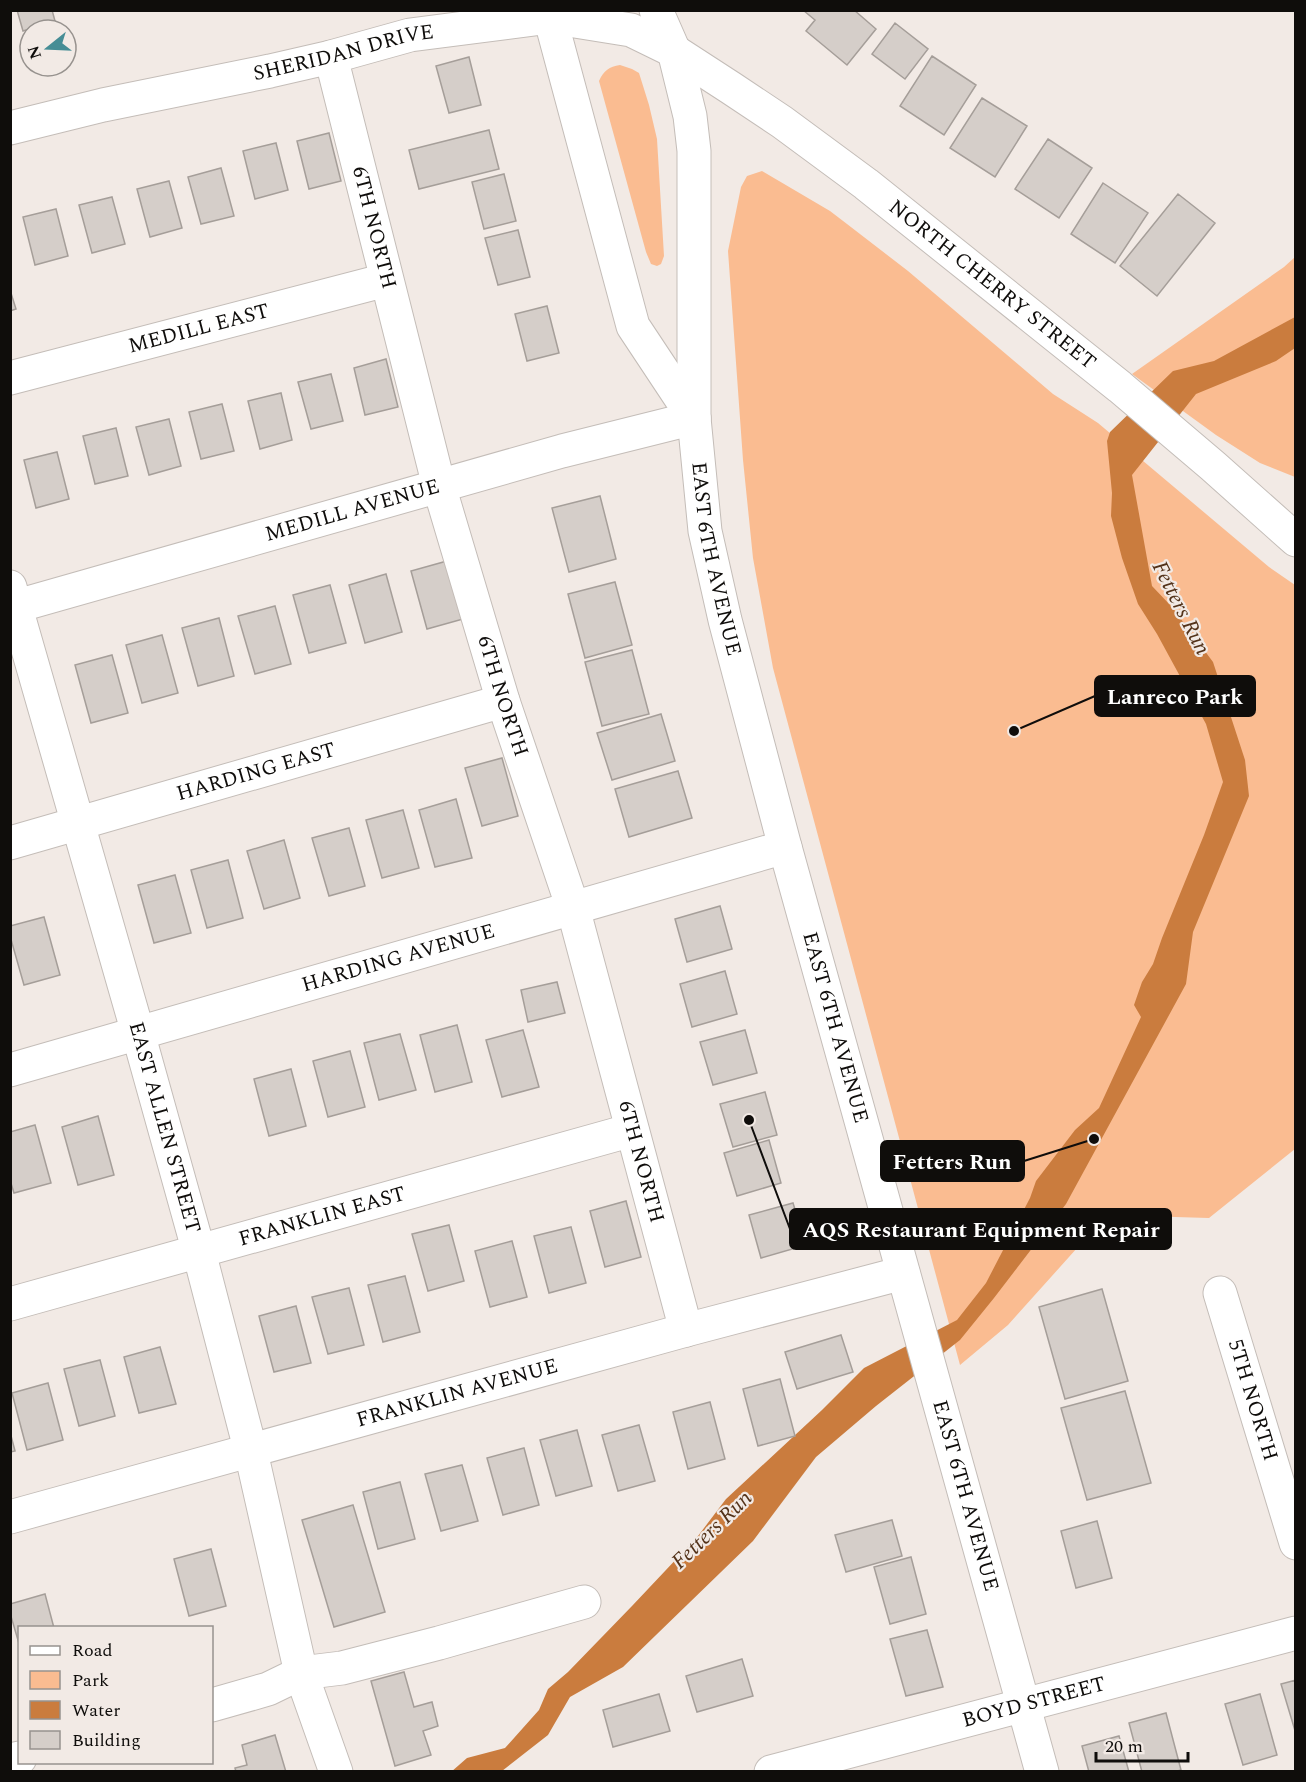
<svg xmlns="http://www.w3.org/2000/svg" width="1306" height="1782" viewBox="0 0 1306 1782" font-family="Spectral,serif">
	<rect width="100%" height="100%" fill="#f2eae5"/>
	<path fill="#fabc91" d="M620 65 632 69 639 73 649 105 657 139 664 256 661 264 657 266 651 264 646 252 599 81C604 70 609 67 620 65Z
		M762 171 830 211 847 224 908 271 1053 394 1098 423 1269 567 1295 585V1149L1209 1218 1141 1216 1095 1228 1008 1325 960 1365 773 668 753 558 743 460 728 251 741 187 747 176Z
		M1295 257V477L1260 463 1216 435 1132 374 1284 267Z"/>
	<path fill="#ca7c3e" d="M1295 317V348L1276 361 1196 394 1132 475 1152 586 1172 607 1213 662 1245 760 1249 796 1193 932 1186 984 1066 1204 994 1298 960 1340 876 1406 816 1457 753 1541 623 1667 570 1697 548 1735 502 1771 478 1770 476 1771 451 1772 467 1758 505 1748 539 1710 548 1689 568 1672 632 1606 698 1536 726 1499 822 1410 864 1368 957 1320 986 1283 1030 1198 1036 1181 1075 1130 1099 1108 1141 1017 1134 1005 1142 982 1153 964 1162 938 1204 835 1223 782 1206 724 1157 634 1138 604 1122 558 1111 516 1112 493 1107 441 1110 432 1173 371 1214 361Z"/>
	<path fill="#d5cec9" stroke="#a59e99" stroke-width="1.5" d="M17 10H52L55 21 23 31Z
		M803 10H854L876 29 847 65 806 31 815 20Z
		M895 23 928 49 905 79 872 54Z
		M932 56 976 85 944 135 900 106Z
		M469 57 481 105 449 113 436 66Z
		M982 98 1027 126 995 177 950 148Z
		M489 130 499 169 419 189 409 150Z
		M329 133 341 181 309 189 297 141Z
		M1048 139 1092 168 1059 218 1015 189Z
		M276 143 288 190 255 199 243 151Z
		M221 168 234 216 201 224 188 177Z
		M504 174 516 221 484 229 472 182Z
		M169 181 182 228 150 237 137 189Z
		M1103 183 1148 213 1115 263 1071 234Z
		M1178 194 1215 223 1157 296 1120 266Z
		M112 197 125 244 92 253 79 205Z
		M56 209 68 256 35 265 23 217Z
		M518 230 530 277 498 285 485 238Z
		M10 290 16 309 10 311Z
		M547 306 559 353 527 361 515 314Z
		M386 359 398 407 365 415 354 368Z
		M331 374 343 421 311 429 298 382Z
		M281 393 292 440 260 449 248 401Z
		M222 404 234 451 201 459 189 412Z
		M169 419 181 466 149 475 136 427Z
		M116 428 128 476 95 484 83 436Z
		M57 452 69 499 36 508 24 460Z
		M600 496 616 559 569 572 552 508Z
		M447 561 463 619 427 629 411 571Z
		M386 574 402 632 365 643 349 585Z
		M615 582 632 645 585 658 568 594Z
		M330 585 346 643 309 653 293 595Z
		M275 606 291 664 255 674 238 616Z
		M219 618 234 676 198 686 182 628Z
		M162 635 178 693 142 703 126 645Z
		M632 650 649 714 602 726 585 662Z
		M112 655 128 713 91 723 75 665Z
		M661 714 675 761 612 780 597 733Z
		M502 758 518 816 482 826 465 768Z
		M678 771 692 818 629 837 615 789Z
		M456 799 472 858 435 867 419 810Z
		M403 810 419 868 382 878 366 820Z
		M349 828 365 886 329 896 312 838Z
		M284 840 300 898 264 909 247 851Z
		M228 860 243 918 207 928 191 870Z
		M175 875 191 933 154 943 138 885Z
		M720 906 732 949 687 962 675 919Z
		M44 917 60 975 24 985 10 936V926Z
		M725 971 737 1014 692 1027 680 984Z
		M557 982 565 1013 528 1022 521 990Z
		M457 1025 472 1082 435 1092 420 1035Z
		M523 1030 539 1087 502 1097 486 1040Z
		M745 1030 757 1073 713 1085 700 1042Z
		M400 1034 416 1090 379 1100 364 1043Z
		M350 1051 365 1107 328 1117 313 1061Z
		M291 1069 306 1126 269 1136 254 1079Z
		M765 1092 777 1135 733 1147 720 1104Z
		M98 1116 114 1175 78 1185 62 1127Z
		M35 1125 51 1183 14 1193 10 1180V1132Z
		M769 1140 781 1183 737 1196 724 1153Z
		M626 1201 641 1257 605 1267 590 1211Z
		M793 1203 806 1245 761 1258 749 1215Z
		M449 1225 464 1281 428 1291 412 1234Z
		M571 1227 586 1283 549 1293 534 1236Z
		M512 1241 527 1297 490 1307 475 1251Z
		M405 1276 420 1332 383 1342 368 1285Z
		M349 1288 364 1345 328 1354 312 1297Z
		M1102 1289 1128 1381 1065 1399 1039 1307Z
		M296 1306 311 1363 274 1372 259 1316Z
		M841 1335 853 1372 797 1389 785 1352Z
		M160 1347 176 1404 139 1413 124 1357Z
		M100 1360 115 1416 79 1426 64 1369Z
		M780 1379 795 1436 758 1446 743 1389Z
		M48 1383 63 1440 27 1450 12 1393Z
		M1125 1391 1151 1483 1087 1500 1061 1408Z
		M710 1402 725 1459 688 1469 673 1412Z
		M639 1425 655 1481 618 1491 602 1435Z
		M577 1430 592 1486 556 1496 540 1440Z
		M10 1432 15 1451 10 1452Z
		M524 1448 539 1505 503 1515 487 1458Z
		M462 1465 478 1521 441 1531 425 1474Z
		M400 1482 415 1539 378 1549 363 1492Z
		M353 1505 385 1612 334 1627 302 1520Z
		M892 1520 902 1556 846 1572 835 1535Z
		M1097 1521 1112 1578 1076 1588 1061 1531Z
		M211 1549 226 1606 189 1616 174 1559Z
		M911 1557 926 1614 890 1624 874 1567Z
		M45 1594 54 1628H20V1647L10 1613V1604Z
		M927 1630 943 1687 906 1696 890 1639Z
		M742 1659 753 1696 697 1712 686 1676Z
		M404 1672 414 1707 432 1702 438 1726 423 1731 431 1755 395 1766 371 1681Z
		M1296 1680V1734L1281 1684Z
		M659 1694 670 1731 613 1747 603 1710Z
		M1260 1694 1277 1755 1243 1765 1225 1704Z
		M1166 1713 1181 1770 1174 1772H1142L1129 1723Z
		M275 1735 286 1772H236L235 1768 247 1765 242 1745Z
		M1119 1736 1129 1772H1089L1082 1746Z"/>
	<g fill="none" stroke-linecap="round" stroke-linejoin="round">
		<defs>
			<g id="minor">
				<path d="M541 10 550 17 633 326 694 418"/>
				<path id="s1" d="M674 51 690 116 694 151V418L705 531 725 620 785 847 1042 1772"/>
				<path id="s2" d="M331 57 439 486 503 701 573 908 686 1330"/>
				<path id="s3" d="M10 378 386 280"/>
				<path id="s4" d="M10 587 138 1033 199 1252 251 1452 301 1673 336 1772"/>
				<path id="s5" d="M10 608 562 451 694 418"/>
				<path id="s6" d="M10 843 503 701"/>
				<path id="s7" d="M10 1070 785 847"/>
				<path id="s8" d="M1220 1293 1296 1543"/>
				<path id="s9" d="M10 1304 632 1130"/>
				<path id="s10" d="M10 1517 686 1330 903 1273"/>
				<path d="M212 1705 268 1689 301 1673 342 1668 439 1643 584 1602"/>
				<path d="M10 1760 20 1758"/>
				<path id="s11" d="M771 1772 1296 1633"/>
			</g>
			<g id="major">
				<path d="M656 10 674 51"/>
				<path id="s12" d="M10 128 103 105 270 71 331 57 410 35 550 17 631 30 674 51 731 88 782 122 866 184 1120 387 1213 466 1296 540"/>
			</g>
		</defs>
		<use href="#minor" stroke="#c4bdb8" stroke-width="35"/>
		<use href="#major" stroke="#c4bdb8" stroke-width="35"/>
		<use href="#minor" stroke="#fff" stroke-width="33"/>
		<use href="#major" stroke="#fff" stroke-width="33"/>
	</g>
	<g text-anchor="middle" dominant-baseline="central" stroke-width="4.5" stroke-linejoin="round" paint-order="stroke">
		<g font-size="21" fill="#0f0d0b" stroke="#f2eae5">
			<text stroke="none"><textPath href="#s12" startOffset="342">SHERIDAN DRIVE</textPath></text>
			<text stroke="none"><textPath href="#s2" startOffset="176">6TH NORTH</textPath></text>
			<text stroke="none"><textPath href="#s12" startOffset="1077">NORTH CHERRY STREET</textPath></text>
			<text stroke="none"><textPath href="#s3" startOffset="195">MEDILL EAST</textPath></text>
			<text stroke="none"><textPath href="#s5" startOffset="356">MEDILL AVENUE</textPath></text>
			<text stroke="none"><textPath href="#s1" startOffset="512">EAST 6TH AVENUE</textPath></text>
			<text stroke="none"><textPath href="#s2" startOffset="662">6TH NORTH</textPath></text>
			<text stroke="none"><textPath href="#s6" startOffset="256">HARDING EAST</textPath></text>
			<text stroke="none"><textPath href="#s7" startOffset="404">HARDING AVENUE</textPath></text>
			<text stroke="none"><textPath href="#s1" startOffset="996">EAST 6TH AVENUE</textPath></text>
			<text stroke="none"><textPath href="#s4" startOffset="562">EAST ALLEN STREET</textPath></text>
			<text stroke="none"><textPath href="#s2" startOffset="1148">6TH NORTH</textPath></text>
			<text stroke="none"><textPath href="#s9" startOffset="324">FRANKLIN EAST</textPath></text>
			<text stroke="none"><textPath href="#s10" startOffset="464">FRANKLIN AVENUE</textPath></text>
			<text stroke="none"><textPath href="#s8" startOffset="112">5TH NORTH</textPath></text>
			<text stroke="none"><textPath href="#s1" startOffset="1482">EAST 6TH AVENUE</textPath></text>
			<text stroke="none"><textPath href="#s11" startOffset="272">BOYD STREET</textPath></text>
		</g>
		<g font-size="22" font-style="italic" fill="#533219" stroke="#f2eae5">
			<text transform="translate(1181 608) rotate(63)">Fetters Run</text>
			<text transform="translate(712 1530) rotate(-44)">Fetters Run</text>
		</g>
	</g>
	<path fill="none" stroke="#0f0d0b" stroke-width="2" d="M1014 731L1095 696M1094 1139L1024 1161M749 1120L790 1229"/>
	<g fill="#0f0d0b" stroke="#f2eae5" stroke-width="2">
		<circle cx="1014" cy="731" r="6"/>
		<circle cx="1094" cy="1139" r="6"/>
		<circle cx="749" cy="1120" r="6"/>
	</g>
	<g fill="#0f0d0b" stroke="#0f0d0b" stroke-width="2">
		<rect x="1095" y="676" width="160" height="40" rx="6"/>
		<rect x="881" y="1141" width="143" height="40" rx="6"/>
		<rect x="790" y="1209" width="381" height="40" rx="6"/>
	</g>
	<g font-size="22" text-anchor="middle" font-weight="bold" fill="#fff">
		<text x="1175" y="704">Lanreco Park</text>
		<text x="952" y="1169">Fetters Run</text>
		<text x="981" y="1237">AQS Restaurant Equipment Repair</text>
	</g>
	<rect width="1306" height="1782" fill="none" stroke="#0f0d0b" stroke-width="24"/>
	<rect x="18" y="1626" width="195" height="138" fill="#f2eae5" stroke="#97928e" stroke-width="1.5"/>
	<rect x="30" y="1646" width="30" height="9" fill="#ffffff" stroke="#97928e" stroke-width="1.5"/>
	<text x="72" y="1656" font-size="18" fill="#0f0d0b">Road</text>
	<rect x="30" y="1671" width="30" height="18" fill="#fabc91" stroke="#97928e" stroke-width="1.5"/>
	<text x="72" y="1686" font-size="18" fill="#0f0d0b">Park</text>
	<rect x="30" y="1701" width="30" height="18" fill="#ca7c3e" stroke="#97928e" stroke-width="1.5"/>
	<text x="72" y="1716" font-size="18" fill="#0f0d0b">Water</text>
	<rect x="30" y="1731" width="30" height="18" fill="#d5cec9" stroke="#97928e" stroke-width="1.5"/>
	<text x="72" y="1746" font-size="18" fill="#0f0d0b">Building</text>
	<g transform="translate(48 48) rotate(252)"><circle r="28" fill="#f2eae5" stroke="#97928e" stroke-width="1.5"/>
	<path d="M0-4.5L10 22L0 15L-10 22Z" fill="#468d95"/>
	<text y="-9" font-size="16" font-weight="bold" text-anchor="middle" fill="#0f0d0b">N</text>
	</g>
	<path d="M1096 1752v9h92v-9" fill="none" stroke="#0f0d0b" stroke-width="3"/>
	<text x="1105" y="1752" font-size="18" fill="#0f0d0b" stroke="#f2eae5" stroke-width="4.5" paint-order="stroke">20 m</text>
</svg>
